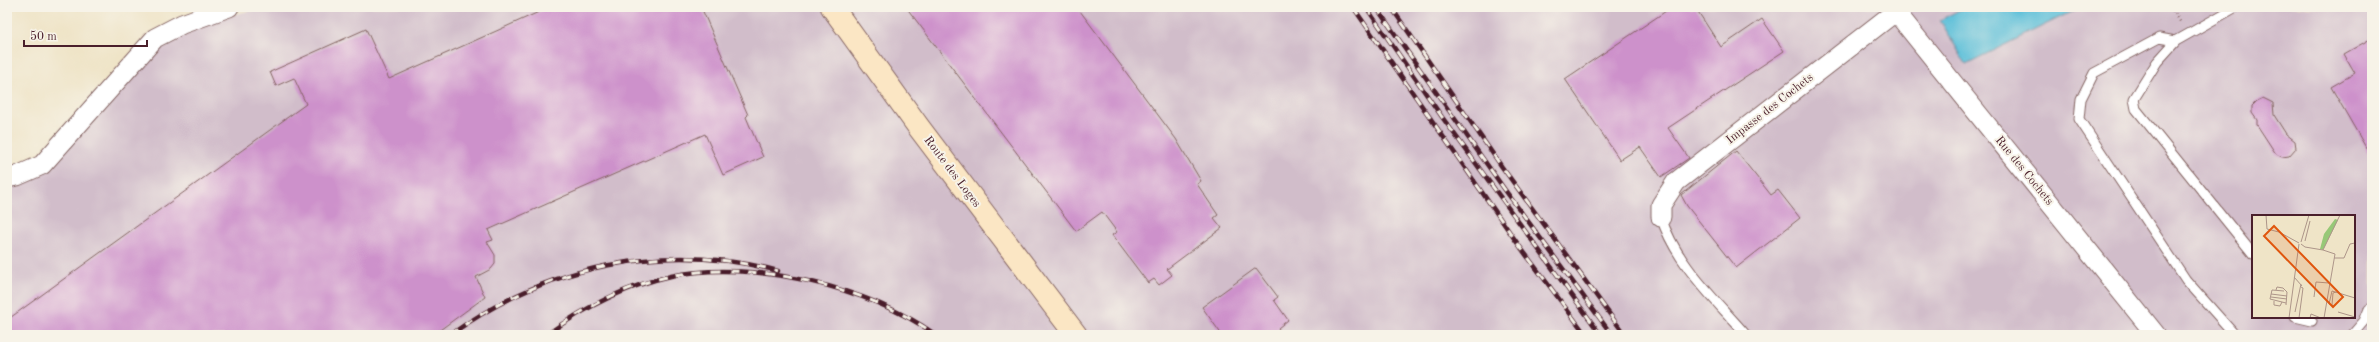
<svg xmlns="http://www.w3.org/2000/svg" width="2379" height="342" viewBox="0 0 2379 342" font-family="'Old Standard TT',serif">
	<rect width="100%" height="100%" fill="#f7f3e8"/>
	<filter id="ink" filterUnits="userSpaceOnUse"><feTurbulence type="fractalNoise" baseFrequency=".025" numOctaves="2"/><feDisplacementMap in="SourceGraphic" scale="8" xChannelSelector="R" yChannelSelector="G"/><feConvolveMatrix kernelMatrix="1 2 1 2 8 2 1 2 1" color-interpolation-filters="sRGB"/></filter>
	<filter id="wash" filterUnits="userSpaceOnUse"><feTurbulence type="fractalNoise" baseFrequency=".012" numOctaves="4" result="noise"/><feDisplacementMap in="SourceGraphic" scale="16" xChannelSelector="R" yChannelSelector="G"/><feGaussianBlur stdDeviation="0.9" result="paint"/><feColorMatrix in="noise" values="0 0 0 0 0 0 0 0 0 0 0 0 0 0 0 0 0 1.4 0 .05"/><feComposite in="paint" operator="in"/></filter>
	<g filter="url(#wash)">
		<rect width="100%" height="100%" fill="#efe4c7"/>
		<path fill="#d1bdca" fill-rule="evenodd" d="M268 7H2372V335H7V179L18 177 156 39 183 25ZM2253 216H2354V317H2253Z"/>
		<path fill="#5bbfd9" stroke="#526f82" d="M1965 7H2081L1966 64 1940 20Z"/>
		<g id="blocks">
			<path fill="#cd91cb" d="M550 7H701L748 115 746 117 763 157 723 175 705 134 488 230 493 240 487 242 495 255V264L491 269 476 277 485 297 433 335H7V320L306 104 294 78 276 86 270 72 366 29 389 79Z
				M906 7H1077L1176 139 1201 181 1197 184 1218 215 1214 218 1222 228 1167 269 1172 275 1159 285 1154 279 1148 283 1112 235 1117 232 1102 212 1076 231Z
				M1672 7H1695L1721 47 1762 19 1784 51 1668 128 1689 158 1661 177 1640 147 1620 160 1565 79Z
				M2372 38V158L2331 87 2355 73 2344 54Z
				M2263 98 2273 103 2274 115 2286 134 2295 141 2296 148 2289 156 2282 157 2276 154 2257 125V120L2252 113V106L2257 101Z
				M1736 151 1771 195 1778 190 1800 218 1736 268 1687 206 1681 195Z
				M1256 268 1278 297 1274 300 1288 320 1278 328 1283 335H1222L1202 307Z"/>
		</g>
	</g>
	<g filter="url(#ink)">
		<use href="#blocks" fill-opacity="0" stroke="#846462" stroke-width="1"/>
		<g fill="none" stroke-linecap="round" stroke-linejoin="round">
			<defs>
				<path id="lane" d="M2236 7 2176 41 2157 62 2134 99 2136 109 2253 254
					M2176 41 2159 38 2094 73 2081 99 2079 119 2186 280 2235 335
					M1661 217C1676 264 1715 299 1746 335
					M2295 317 2312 321
					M2352 335 2364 321 2369 309"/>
				<path id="street" d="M1892 7 2156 335
					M7 178 17 176 42 165 155 38 182 24 229 7
					M1661 217V205L1676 182 1895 12"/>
				<path id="secondary" d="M832 7 920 129 1076 335"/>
			</defs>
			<use href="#lane" stroke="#846462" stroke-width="11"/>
			<use href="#street" stroke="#846462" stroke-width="21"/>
			<use href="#secondary" stroke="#846462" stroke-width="24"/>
			<path stroke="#846462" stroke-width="2.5" stroke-dasharray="1 3" stroke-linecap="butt" d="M2171 7 2181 23"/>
			<use href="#lane" stroke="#fff" stroke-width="9"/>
			<use href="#street" stroke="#fff" stroke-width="19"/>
			<use href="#secondary" stroke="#fbe6c4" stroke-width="22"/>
			<defs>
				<path id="rail" d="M1353 7 1518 244 1586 335
					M1366 7 1442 117 1601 335
					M1376 7 1505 190 1612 335
					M1391 7 1502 167 1625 335
					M450 335C545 266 664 240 778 271
					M546 335C584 308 624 286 671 276 751 259 870 287 936 335"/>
			</defs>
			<use href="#rail" stroke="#4a1f2b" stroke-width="4.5"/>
			<use href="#rail" stroke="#f7f3e8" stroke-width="3" stroke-dasharray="9" stroke-linecap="butt"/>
		</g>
	</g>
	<g text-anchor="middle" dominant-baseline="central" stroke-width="4" stroke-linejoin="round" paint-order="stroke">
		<g font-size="12" fill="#4a1f2b" stroke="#f7f3e8">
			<text transform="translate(1770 109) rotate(-38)">Impasse des Cochets</text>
			<text transform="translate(2024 171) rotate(51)">Rue des Cochets</text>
			<text transform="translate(952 172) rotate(53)">Route des Loges</text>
		</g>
	</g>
	<g transform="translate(2252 215)">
		<rect width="103" height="103" fill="#efe4c7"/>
		<path d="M83 4 86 5 71 35 68 34 72 19Z" fill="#97c877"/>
		<path fill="none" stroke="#ad9589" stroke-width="1" d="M14 0 15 14 27 17 47 28M53 26 58 6M49 27 57 0M49 29 53 32 71 35M71 35 83 39 72 103M71 35 88 0M82 43H92L98 29 103 28M42 62 50 71M24 75 25 72 31 73 35 77 34 90M32 76 20 75 18 84 34 88M19 79 35 81M19 82 35 84M62 82 64 67 77 68M22 86V90L28 91 30 87M80 90 81 78 84 77M82 91 77 89 80 76 103 83M43 97 49 69M86 97 103 102M37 103 47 29M47 103 51 73 49 72M58 103 59 99 69 103"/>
		<path fill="#e0560e" fill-opacity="0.15" stroke="#e0560e" stroke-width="2" d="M22 11 91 82 81 92 12 21Z"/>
		<rect width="103" height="103" fill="none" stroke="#4a1f2b" stroke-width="2"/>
	</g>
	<rect width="2379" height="342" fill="none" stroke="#f7f3e8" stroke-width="24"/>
	<path d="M24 40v6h123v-6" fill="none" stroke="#4a1f2b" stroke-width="2"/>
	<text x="30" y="40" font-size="12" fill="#4a1f2b" stroke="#f7f3e8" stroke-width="3" paint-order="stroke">50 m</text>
</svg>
